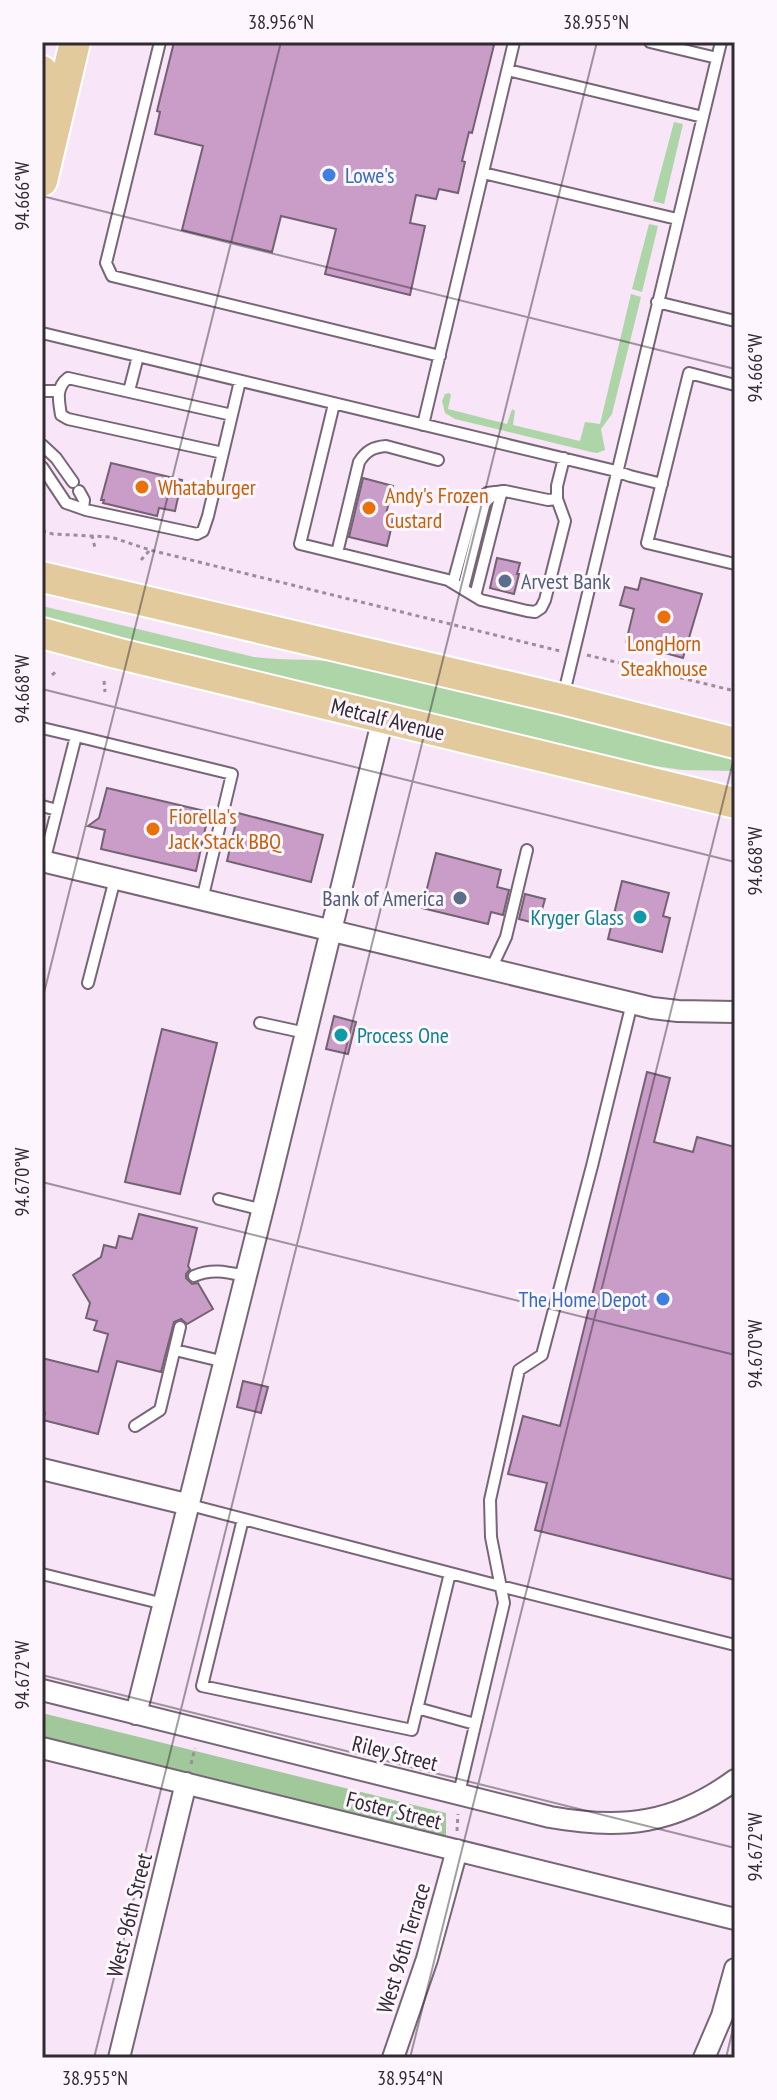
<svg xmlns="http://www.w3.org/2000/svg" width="777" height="2100" viewBox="0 0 777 2100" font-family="'PT Sans Narrow',sans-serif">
	<rect width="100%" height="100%" fill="#f8e5f7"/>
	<path fill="#aed5a8" d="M674 122 683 124 664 204 653 201Z
		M649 224 658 226 642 292 632 289Z
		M631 294 641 297 612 414 601 429 605 450 597 453 591 452 455 419 445 413 442 401 445 394 449 393 451 395 448 409 507 424 512 409 515 411 513 425 580 441 585 422 600 424Z
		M42 606 254 657C287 661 320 658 353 664L735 756V771L683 770 640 764 42 619Z"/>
	<path fill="#a0c89a" d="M42 1713 446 1813V1838L42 1741Z"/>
	<path fill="#c99dc8" stroke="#736272" stroke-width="2" d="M174 42H483L494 45 472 133 469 132 462 161 465 162 458 193 439 189 436 199 416 195 410 223 425 226 410 295 325 274 336 229 281 216 272 252 182 230 203 146 155 134 160 112 157 111Z
		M111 463 182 480 175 511 159 508 157 516 103 503 104 500H101Z
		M363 478 393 486 386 514 394 516 387 546 349 537Z
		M497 558 520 563 517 574H519L514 594 490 588Z
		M641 578 702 594 683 658 626 642 634 609 620 605 625 587 638 590Z
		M107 788 209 812 196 871 101 849 105 830 88 826 99 818Z
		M238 813 323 835 311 882 227 861Z
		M436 853 501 870 497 887 509 890 503 915 491 912 488 924 422 908Z
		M622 881 669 893 663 916 670 918 662 952 608 939Z
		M525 894 545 899 538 924 519 919Z
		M334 1016 356 1022 348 1054 326 1049Z
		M162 1029 217 1043 180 1194 125 1182Z
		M647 1072 670 1078 654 1142 693 1152 697 1137 735 1147V1580L535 1530 547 1483 508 1474 523 1416 560 1426Z
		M139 1214 197 1228 188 1266 190 1269 186 1274V1278L192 1284 198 1283 213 1309 187 1324 181 1319 174 1322 161 1372 117 1361 98 1434 43 1420 45 1413 42 1412V1358L98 1372 108 1334 94 1330 97 1321 86 1318 90 1303 73 1275 101 1257 104 1245 116 1248 119 1236 132 1239Z
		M243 1381 268 1387 261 1413 237 1407Z"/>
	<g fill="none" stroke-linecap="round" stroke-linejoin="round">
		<defs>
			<path id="service" d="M160 42 106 263 112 276 440 356
				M650 42 717 58
				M508 70 703 117
				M483 173 677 219
				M657 302 735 321
				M42 333 616 471 630 476 662 484
				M735 385 689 373 647 543 735 564
				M42 391H58
				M129 391 138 356
				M334 404 300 544 448 580 481 600 527 611 535 612 541 608 545 600 565 521 557 499V486L564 458
				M423 425 514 42
				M42 445 56 458 73 482
				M223 453 68 419 61 415C59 401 55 388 68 378L232 415
				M42 467 66 503 86 510 197 534 203 531 208 516 240 381
				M79 491 84 500 83 509
				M337 553 359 462C366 451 373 447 386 446L438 460
				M453 583 475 502 487 493 495 492
				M463 589 485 502 497 492 503 491
				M475 596 501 494 505 491 548 500 557 499
				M563 697 721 42
				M42 728 76 736 44 862
				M76 736 232 774 202 900
				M42 806 57 810
				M491 969 506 937 527 850
				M88 983 115 879
				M260 1023 306 1033
				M219 1199 263 1210
				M194 1276C212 1268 227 1272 246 1276
				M175 1350 225 1362
				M135 1426 160 1410 180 1327
				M190 1505 500 1586 735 1645
				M243 1519 202 1686 412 1730 450 1573
				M42 1574 164 1604
				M417 1708 475 1724
				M459 1793 504 1603 491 1537 490 1500 519 1370 542 1355 592 1166 632 1003"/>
			<path id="minor" d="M42 861 652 1008 678 1011 735 1012
				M42 1469 190 1505
				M42 1690 550 1817C622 1830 675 1824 735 1780
				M136 1714 269 1184 383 718
				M42 1748 735 1919
				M119 2058 186 1783
				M393 2058 427 1959 457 1850
				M704 2058 722 2016 735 1969"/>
			<path id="primary" d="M42 71V87
				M42 181 75 42
				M42 577 562 699 735 743
				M42 633 116 653 735 803"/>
		</defs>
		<use href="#service" stroke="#776676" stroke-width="14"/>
		<use href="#minor" stroke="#776676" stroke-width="24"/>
		<use href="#primary" stroke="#fff" stroke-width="34"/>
		<path stroke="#9b8e9b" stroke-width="3" stroke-dasharray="4 4" stroke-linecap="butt" d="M42 531 53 534 111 537 150 550 560 651
			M92 535 95 548
			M141 560 150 550
			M587 655 735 691
			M52 675 58 670
			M104 681 105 692
			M191 1764 195 1748
			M457 1831 458 1814"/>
		<use href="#service" stroke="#fff" stroke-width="10"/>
		<use href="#minor" stroke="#fff" stroke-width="20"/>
		<use href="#primary" stroke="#e2ca9d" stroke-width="30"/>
	</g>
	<path fill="none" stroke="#312a31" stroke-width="2" stroke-opacity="0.45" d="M42 196 735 369M42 689 735 862M42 1001 281 42M42 1182 735 1355M42 1675 735 1848M94 2058 597 42M410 2058 735 754M726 2058 735 2020"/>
	<g fill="#3f7fe0" stroke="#fef6fe" stroke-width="3">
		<circle cx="329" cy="175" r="8"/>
		<circle cx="663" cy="1299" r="8"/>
	</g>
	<g fill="#e8710a" stroke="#fef6fe" stroke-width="3">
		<circle cx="142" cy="487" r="8"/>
		<circle cx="369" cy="508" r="8"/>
		<circle cx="664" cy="617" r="8"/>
		<circle cx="153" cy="829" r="8"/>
	</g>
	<g fill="#5c6f8a" stroke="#fef6fe" stroke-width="3">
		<circle cx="505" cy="581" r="8"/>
		<circle cx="460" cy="898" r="8"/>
	</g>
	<g fill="#0f9aa8" stroke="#fef6fe" stroke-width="3">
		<circle cx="640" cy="917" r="8"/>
		<circle cx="341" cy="1035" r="8"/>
	</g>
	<g text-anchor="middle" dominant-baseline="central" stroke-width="6" stroke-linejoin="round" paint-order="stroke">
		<g font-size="22" fill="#366cbe" stroke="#fef6fe" text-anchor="start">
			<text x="345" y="175">Lowe's</text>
			<text x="647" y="1299" text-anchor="end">The Home Depot</text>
		</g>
		<g font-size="22" fill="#c56008" stroke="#fef6fe" text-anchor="start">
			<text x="158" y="487">Whataburger</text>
			<text x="385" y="495">Andy's Frozen<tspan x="385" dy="25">Custard</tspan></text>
			<text x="664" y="643" text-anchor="middle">LongHorn<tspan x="664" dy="25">Steakhouse</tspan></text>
			<text x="169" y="816">Fiorella's<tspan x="169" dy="25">Jack Stack BBQ</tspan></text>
		</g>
		<g font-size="22" fill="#4e5e75" stroke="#fef6fe" text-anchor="start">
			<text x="521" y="581">Arvest Bank</text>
			<text x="444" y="898" text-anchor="end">Bank of America</text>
		</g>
		<g font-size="22" fill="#312a31" stroke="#fef6fe">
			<text transform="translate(388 719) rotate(14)">Metcalf Avenue</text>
			<text transform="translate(395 1753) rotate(14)">Riley Street</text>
			<text transform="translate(394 1810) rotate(14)">Foster Street</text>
			<text transform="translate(129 1915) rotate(-76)">West 96th Street</text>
			<text transform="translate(403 1948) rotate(-73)">West 96th Terrace</text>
		</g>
		<g font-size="22" fill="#0d838f" stroke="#fef6fe" text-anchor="end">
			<text x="624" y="917">Kryger Glass</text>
			<text x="357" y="1035" text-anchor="start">Process One</text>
		</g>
	</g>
	<rect width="777" height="2100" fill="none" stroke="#fef6fe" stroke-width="88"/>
	<rect x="44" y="44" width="689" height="2012" fill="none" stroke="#312a31" stroke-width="3"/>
	<g font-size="20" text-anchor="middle" fill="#312a31">
		<text x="281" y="29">38.956°N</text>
		<text x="596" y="29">38.955°N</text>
		<text transform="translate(22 196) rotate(-90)" y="7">94.666°W</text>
		<text transform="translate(755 368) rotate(-90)" y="7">94.666°W</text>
		<text transform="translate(22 689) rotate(-90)" y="7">94.668°W</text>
		<text transform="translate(755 861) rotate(-90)" y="7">94.668°W</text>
		<text transform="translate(22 1182) rotate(-90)" y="7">94.670°W</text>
		<text transform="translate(755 1354) rotate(-90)" y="7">94.670°W</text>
		<text transform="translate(22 1675) rotate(-90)" y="7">94.672°W</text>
		<text transform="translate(755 1847) rotate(-90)" y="7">94.672°W</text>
		<text x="95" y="2085">38.955°N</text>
		<text x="410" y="2085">38.954°N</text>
	</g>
</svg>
